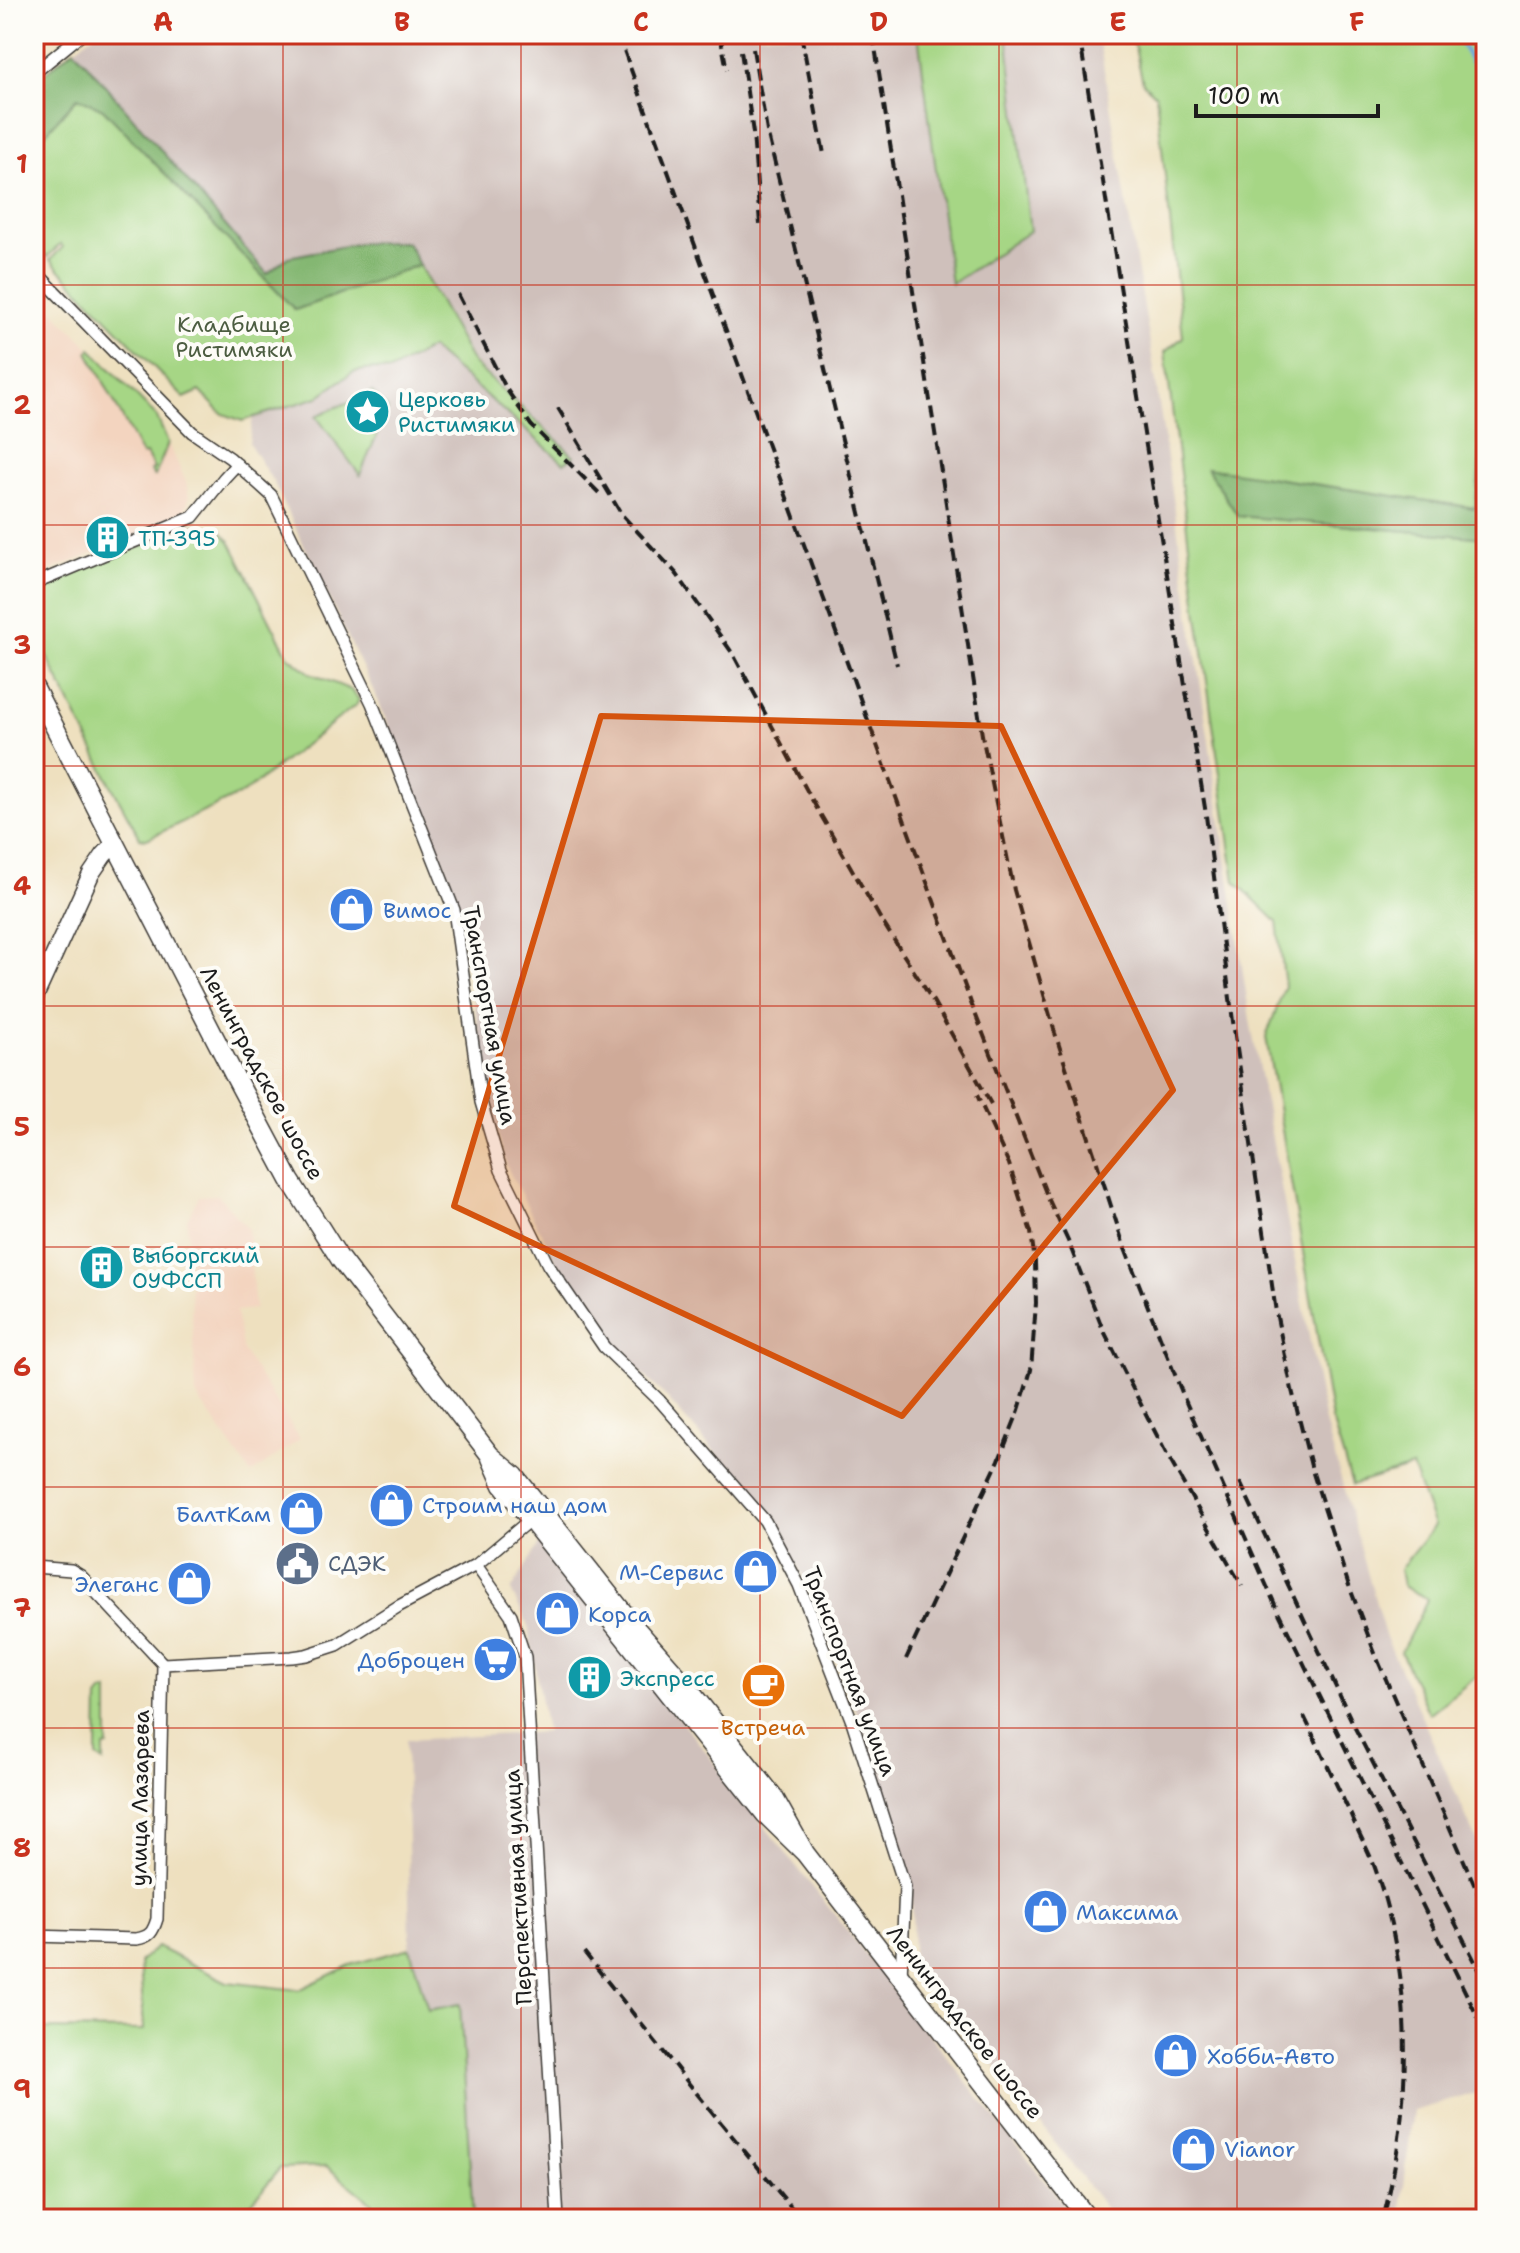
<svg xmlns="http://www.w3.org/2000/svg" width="1520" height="2253" viewBox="0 0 1520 2253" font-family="'Shantell Sans',sans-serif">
	<rect width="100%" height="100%" fill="#fdfcf7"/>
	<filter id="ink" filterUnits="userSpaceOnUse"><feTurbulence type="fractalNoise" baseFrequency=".0125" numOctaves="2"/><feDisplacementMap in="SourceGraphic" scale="16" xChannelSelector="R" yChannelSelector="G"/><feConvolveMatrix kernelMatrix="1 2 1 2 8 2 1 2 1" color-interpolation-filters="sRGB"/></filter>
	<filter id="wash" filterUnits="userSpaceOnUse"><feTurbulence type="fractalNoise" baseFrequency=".006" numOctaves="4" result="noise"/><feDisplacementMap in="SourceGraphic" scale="32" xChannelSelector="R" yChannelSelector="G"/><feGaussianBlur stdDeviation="1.8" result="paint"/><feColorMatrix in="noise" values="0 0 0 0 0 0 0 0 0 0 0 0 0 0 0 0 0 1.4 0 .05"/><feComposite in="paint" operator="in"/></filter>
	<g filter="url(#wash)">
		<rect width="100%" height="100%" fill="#eee0bf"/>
		<path fill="#f3d4bf" d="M34 291 157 417 186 482 189 498 185 511 177 520 34 577Z
			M218 1195 248 1229 255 1309 236 1311 243 1351 300 1439 251 1474 196 1395 187 1219 199 1196Z"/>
		<path fill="#cfc0bb" d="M95 34H1098L1151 349 1250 1020 1325 1422 1385 1635 1486 1861V2090L1413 2111 1400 2219H1114L913 1960 912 1887 861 1723 808 1585 771 1515 665 1396 610 1341 557 1264 507 1167 489 1104 461 910 378 700 274 483 249 443 253 417 318 397 353 373 373 370 390 372 431 349 564 463 574 456 474 362 407 242 288 257 267 275 74 49Z
			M540 1542 1075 2219H473L460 2004 428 2010 410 1948 406 1740 546 1732 528 1625 511 1591Z"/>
		<path fill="#a6d685" stroke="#617950" stroke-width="2" d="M918 34H1007L1030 231 951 284Z
			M1132 34H1486V406L1476 508 1207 469 1238 516 1486 538V1669L1429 1714 1401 1652 1428 1599 1403 1586 1400 1569 1434 1526 1412 1467 1352 1485 1332 1420 1266 1037 1285 986 1277 922 1235 881 1198 617 1165 352 1183 337 1156 95 1143 83Z
			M78 97 103 109 295 310 419 265 473 363 574 456 564 463 431 348 390 371 373 369 353 372 318 397 242 421 221 413 200 391 184 398 50 260 63 247 61 244 47 257 34 244V146Z
			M91 349 157 417 168 443 155 476 153 475 151 470 154 469 146 454 142 455 88 352Z
			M372 392 388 409 360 475 316 416Z
			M196 525 218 529 230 541 288 656 310 673 351 690 359 699 357 704 245 792 147 839 140 838 111 785 34 631V591L51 580Z
			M108 1691V1746L104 1747V1762L97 1757V1752L98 1698 102 1693Z
			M157 1947 227 1982 299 1990 350 1965 410 1948 428 2010 460 2004 473 2219H373L372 2203 326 2166 280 2168 253 2201 232 2219H34V2029L144 2030 140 1961Z"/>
		<path fill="#84b772" stroke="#506a47" stroke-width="2" d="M74 49 267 274 288 257 361 243 407 242 419 265 295 310 103 109 78 97 34 146V82Z
			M1486 406V538L1238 516 1207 468 1475 508Z"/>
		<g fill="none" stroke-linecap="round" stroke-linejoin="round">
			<path stroke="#6fa3dc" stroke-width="4" d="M1455 34 1486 86"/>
		</g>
	</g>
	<g filter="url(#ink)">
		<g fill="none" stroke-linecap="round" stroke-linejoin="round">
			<defs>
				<path id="street" d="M34 73 82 34
					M34 270 192 432 230 458 271 495 372 703 454 910 481 1102 501 1170 548 1265 604 1347 660 1401 765 1521 799 1585 853 1724 905 1887 901 1977
					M34 584 193 517 224 478 237 464
					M476 1565 511 1615 525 1657 558 2219
					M34 1567 71 1570 81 1576 163 1664 292 1657 306 1655 337 1645 399 1606 476 1565 532 1518
					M34 1936 136 1939C150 1937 153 1932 157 1919L163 1664"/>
				<path id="secondary" d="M34 999 91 874 104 855 115 843"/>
				<path id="primary" d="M34 687 234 1075 290 1180 340 1259 490 1455 515 1476 638 1631 682 1681 773 1796 805 1853
					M491 1458 503 1485 765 1814 805 1853 1088 2219"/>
			</defs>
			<use href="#street" stroke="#3c3934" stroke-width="14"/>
			<use href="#secondary" stroke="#3c3934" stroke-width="19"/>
			<use href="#primary" stroke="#3c3934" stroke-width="21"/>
			<use href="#street" stroke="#fff" stroke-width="11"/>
			<use href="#secondary" stroke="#fff" stroke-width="16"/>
			<use href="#primary" stroke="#fff" stroke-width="18"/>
			<path stroke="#1c1c1c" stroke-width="4" stroke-dasharray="12 6" stroke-linecap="butt" d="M618 34 971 1003 1048 1198 1068 1241 1102 1327 1132 1387 1167 1455 1242 1586
				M720 34 727 70
				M801 34 824 154
				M873 34 982 735 1014 890 1055 1033 1124 1246 1185 1400 1276 1607 1486 2034
				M1079 34 1205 808 1234 1029 1276 1312 1292 1390 1312 1470 1348 1583 1376 1656 1486 1912
				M753 49 767 131 897 665
				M741 51 753 133 760 224
				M458 294 507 390 531 425 599 493
				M558 408 622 515 676 573 733 654 811 798 880 918 933 1001 991 1104
				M1240 1482 1355 1728 1486 1983
				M906 1659 999 1460 1019 1410 1031 1370 1036 1303 1035 1262 1031 1232 1009 1164 977 1095
				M1304 1716C1320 1749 1335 1782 1351 1815 1358 1832 1367 1848 1374 1865 1414 1978 1413 2104 1383 2219
				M584 1952 698 2095 801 2219"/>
		</g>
	</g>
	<path fill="#d4530e" fill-opacity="0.2" stroke="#d4530e" stroke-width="6" stroke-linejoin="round" d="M601 716 1001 726 1173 1090 902 1416 454 1206Z"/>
	<path fill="none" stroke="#c8321e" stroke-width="2" stroke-opacity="0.55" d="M283 34V2219M521 34V2219M760 34V2219M999 34V2219M1237 34V2219M34 285H1486M34 525H1486M34 766H1486M34 1006H1486M34 1247H1486M34 1487H1486M34 1728H1486M34 1968H1486"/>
	<defs>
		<symbol id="sight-disc" viewBox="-11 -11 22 22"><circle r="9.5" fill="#0f9aa8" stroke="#fdfcf7"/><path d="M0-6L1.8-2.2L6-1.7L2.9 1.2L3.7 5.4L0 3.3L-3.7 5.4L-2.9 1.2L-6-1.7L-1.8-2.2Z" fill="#fff"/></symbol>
		<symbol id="building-disc" viewBox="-11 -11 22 22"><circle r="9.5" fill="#0f9aa8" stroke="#fdfcf7"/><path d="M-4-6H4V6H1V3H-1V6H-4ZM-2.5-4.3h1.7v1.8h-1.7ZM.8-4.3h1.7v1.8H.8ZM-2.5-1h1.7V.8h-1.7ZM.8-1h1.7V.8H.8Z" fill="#fff"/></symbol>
		<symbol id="shop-disc" viewBox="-11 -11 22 22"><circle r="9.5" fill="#3f7fe0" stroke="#fdfcf7"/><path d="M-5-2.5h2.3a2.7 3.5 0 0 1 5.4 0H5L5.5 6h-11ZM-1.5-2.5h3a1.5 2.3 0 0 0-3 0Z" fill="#fff"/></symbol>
		<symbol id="civic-disc" viewBox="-11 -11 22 22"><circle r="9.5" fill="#5c6f8a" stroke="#fdfcf7"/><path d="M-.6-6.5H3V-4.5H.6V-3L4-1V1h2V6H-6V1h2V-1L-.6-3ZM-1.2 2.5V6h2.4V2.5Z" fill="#fff"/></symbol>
		<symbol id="supermarket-disc" viewBox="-11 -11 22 22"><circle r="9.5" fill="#3f7fe0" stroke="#fdfcf7"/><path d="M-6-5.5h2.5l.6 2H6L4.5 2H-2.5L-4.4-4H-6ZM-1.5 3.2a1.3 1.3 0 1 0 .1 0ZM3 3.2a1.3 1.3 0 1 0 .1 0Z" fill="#fff"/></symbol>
		<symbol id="cafe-disc" viewBox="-11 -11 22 22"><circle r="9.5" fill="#e8710a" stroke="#fdfcf7"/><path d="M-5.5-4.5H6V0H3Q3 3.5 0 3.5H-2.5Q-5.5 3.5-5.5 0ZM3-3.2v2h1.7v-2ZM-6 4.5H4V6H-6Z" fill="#fff"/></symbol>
	</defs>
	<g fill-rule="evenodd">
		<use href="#sight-disc" x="342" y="386" width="51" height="51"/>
		<use href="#building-disc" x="82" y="512" width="51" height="51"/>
		<use href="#shop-disc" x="326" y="884" width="51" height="51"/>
		<use href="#building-disc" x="76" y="1242" width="51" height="51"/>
		<use href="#shop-disc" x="366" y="1480" width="51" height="51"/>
		<use href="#shop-disc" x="276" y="1488" width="51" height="51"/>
		<use href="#civic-disc" x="272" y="1538" width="51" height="51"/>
		<use href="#shop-disc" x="730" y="1546" width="51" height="51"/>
		<use href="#shop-disc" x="164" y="1558" width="51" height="51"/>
		<use href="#shop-disc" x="532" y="1588" width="51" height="51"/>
		<use href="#supermarket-disc" x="470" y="1634" width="51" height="51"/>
		<use href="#building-disc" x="564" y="1652" width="51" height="51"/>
		<use href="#cafe-disc" x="738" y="1660" width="51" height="51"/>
		<use href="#shop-disc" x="1020" y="1886" width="51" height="51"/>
		<use href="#shop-disc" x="1150" y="2030" width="51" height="51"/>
		<use href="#shop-disc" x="1168" y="2124" width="51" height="51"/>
	</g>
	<g text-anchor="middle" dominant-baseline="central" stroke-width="8" stroke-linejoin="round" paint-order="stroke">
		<g font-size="22" fill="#4c5d41" stroke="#fdfcf7">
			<text x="234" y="324">Кладбище<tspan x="234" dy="25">Ристимяки</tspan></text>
		</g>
		<g font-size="22" fill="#0d838f" stroke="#fdfcf7" text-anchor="start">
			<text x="398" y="399">Церковь<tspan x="398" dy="25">Ристимяки</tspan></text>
			<text x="138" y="538">ТП-395</text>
			<text x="132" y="1255">Выборгский<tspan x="132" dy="25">ОУФССП</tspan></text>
			<text x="620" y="1678">Экспресс</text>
		</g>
		<g font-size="22" fill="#366cbe" stroke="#fdfcf7" text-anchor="start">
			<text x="383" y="910">Вимос</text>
			<text x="422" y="1505">Строим наш дом</text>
			<text x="271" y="1514" text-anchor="end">БалтКам</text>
			<text x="724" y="1572" text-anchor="end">М-Сервис</text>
			<text x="159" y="1584" text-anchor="end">Элеганс</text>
			<text x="588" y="1614">Корса</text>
			<text x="465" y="1660" text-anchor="end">Доброцен</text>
			<text x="1076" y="1912">Максима</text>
			<text x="1207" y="2056">Хобби-Авто</text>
			<text x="1224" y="2149">Vianor</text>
		</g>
		<g font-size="22" fill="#1c1c1c" stroke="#fdfcf7">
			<text transform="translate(490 1015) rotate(80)">Транспортная улица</text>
			<text transform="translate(262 1073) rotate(62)">Ленинградское шоссе</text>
			<text transform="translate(850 1671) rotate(69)">Транспортная улица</text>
			<text transform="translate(140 1798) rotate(-89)">улица Лазарева</text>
			<text transform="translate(518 1887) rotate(-93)">Перспективная улица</text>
			<text transform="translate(965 2022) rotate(52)">Ленинградское шоссе</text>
		</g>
		<g font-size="22" fill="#4e5e75" stroke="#fdfcf7" text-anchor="start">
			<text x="328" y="1563">СДЭК</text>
		</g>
		<g font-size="22" fill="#c56008" stroke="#fdfcf7">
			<text x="763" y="1727">Встреча</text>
		</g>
	</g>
	<rect width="1520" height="2253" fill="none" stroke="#fdfcf7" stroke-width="88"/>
	<path d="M1196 104v12h182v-12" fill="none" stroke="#1c1c1c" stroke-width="4"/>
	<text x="1208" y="104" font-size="24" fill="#1c1c1c" stroke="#fdfcf7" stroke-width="6" paint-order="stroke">100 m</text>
	<rect x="44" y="44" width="1432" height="2165" fill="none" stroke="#c8321e" stroke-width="3"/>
	<g font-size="26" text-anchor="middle" font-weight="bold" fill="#c8321e">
		<text x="163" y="31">A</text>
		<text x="402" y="31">B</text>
		<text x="641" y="31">C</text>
		<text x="879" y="31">D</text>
		<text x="1118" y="31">E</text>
		<text x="1357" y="31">F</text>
		<text x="22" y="173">1</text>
		<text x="22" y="414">2</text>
		<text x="22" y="654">3</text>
		<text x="22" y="895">4</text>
		<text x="22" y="1136">5</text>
		<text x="22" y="1376">6</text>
		<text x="22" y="1617">7</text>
		<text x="22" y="1857">8</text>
		<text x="22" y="2098">9</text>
	</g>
</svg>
